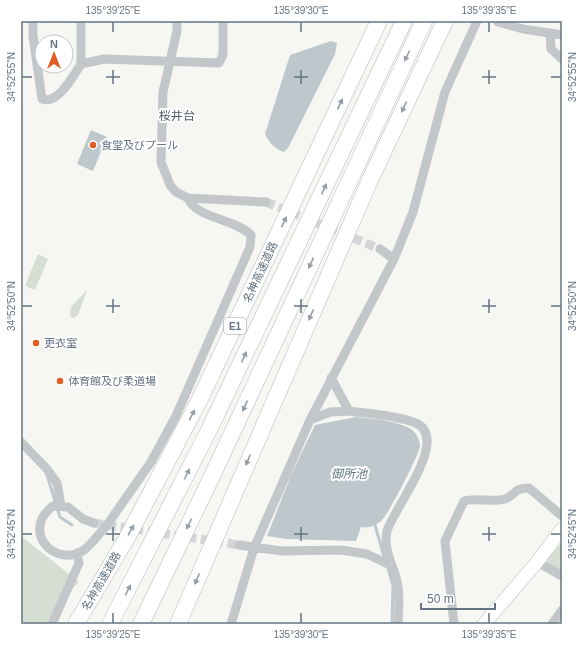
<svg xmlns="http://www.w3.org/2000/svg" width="583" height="645" viewBox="0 0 583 645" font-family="Helvetica,'Noto Sans JP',sans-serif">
	<rect width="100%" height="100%" fill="#f6f6f2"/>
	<path fill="#d6ddd3" d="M38 254 48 259 35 290 25 286Z
		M87 290 78 315 73 318 70 316 71 307Z
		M21 536 79 582 68 593 53 624H21Z
		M562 542V572L548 565 547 559Z"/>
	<path fill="#bec7cc" d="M331 41 337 43 335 54 288 148 284 152C275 149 269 143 265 134L290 55Z
		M91 130 107 137 93 171 77 164Z
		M356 417C371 419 408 421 416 434 418 437 420 443 420 446 419 455 387 518 380 522 373 527 368 528 361 527L356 541 286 539 267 536 291 475 315 425Z"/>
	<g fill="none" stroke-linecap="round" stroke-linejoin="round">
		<path stroke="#bec7cc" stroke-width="3" d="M47 475 60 517 72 525
			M375 525 385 560
			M387 565 393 585 392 624"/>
		<path stroke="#d2d6d6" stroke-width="9" stroke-dasharray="9 4.5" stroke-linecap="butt" d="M266 202 380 249
			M94 523 239 545"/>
		<defs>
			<path id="secondary" d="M484 624 537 562 562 529"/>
			<path id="highway" d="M76 624 128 536 199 401 379 21
				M110 624 208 432 404 21
				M141 624 214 472 424 21
				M178 624 370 180 445 21"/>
		</defs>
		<use href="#secondary" stroke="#b6babe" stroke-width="14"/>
		<use href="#highway" stroke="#b6b9bc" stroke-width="17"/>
		<path stroke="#c3c7ca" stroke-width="9" d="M33 21V36L42 99C58 105 73 76 81 64
			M81 21V64L104 59 219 63 223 55V21
			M177 21V31L163 92 161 162 170 185 176 192 188 198 266 202
			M498 22 523 29 562 35
			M550 33 551 49 562 59
			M380 249 394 259
			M349 411C370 414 393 415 413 422 454 435 393 509 387 531 383 549 393 565 397 581 400 595 399 610 398 624
			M310 420 330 412 349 411 331 378
			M21 442 46 468 57 483 61 505
			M94 523 83 519 68 507 53 506C20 531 55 569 84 550 91 545 97 536 103 530
			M107 525 151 462 176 416 250 247 251 235C236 219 195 218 188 198
			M239 545 282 551 341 550 367 554 390 565
			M537 562 562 576
			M52 624 79 563 77 553
			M231 624 254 548 310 420 394 259 413 212 445 92 477 21
			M454 624 445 541 464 501C478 497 491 503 505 499 516 495 513 488 529 488L562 516
			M552 624 562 610"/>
		<use href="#secondary" stroke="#fff" stroke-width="13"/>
		<use href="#highway" stroke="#fff" stroke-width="16"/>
		<path stroke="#c3c7ca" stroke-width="9" d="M103 530 107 525"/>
	</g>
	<defs><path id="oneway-solid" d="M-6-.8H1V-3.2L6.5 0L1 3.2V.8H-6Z"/></defs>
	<g fill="#939ea8">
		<use href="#oneway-solid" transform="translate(407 56) rotate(116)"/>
		<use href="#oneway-solid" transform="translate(340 104) rotate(-65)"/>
		<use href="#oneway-solid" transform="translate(404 107) rotate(115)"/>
		<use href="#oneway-solid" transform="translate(324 189) rotate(-65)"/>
		<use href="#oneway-solid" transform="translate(284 222) rotate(-65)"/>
		<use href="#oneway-solid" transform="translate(311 263) rotate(115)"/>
		<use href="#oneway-solid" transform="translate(311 315) rotate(113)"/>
		<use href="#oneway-solid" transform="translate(244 357) rotate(-65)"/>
		<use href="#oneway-solid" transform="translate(245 406) rotate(115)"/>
		<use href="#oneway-solid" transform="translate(192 415) rotate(-62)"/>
		<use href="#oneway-solid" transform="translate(248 460) rotate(113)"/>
		<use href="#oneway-solid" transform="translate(187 474) rotate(-63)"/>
		<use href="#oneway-solid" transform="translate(189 524) rotate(116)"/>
		<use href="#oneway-solid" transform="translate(131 530) rotate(-61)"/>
		<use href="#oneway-solid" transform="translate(197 579) rotate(113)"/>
		<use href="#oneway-solid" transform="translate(128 590) rotate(-63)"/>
	</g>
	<path fill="none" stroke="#657483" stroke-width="1.5" d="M113 22V32M301 22V32M489 22V32M113 70V84M301 70V84M489 70V84M22 77H32M106 77H120M294 77H308M482 77H496M551 77H561M113 299V313M301 299V313M489 299V313M22 306H32M106 306H120M294 306H308M482 306H496M551 306H561M113 527V541M301 527V541M489 527V541M22 534H32M106 534H120M294 534H308M482 534H496M551 534H561M113 613V623M301 613V623M489 613V623"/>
	<g fill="#e25c26" stroke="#fff" stroke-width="1.5">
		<circle cx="93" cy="145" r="4"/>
		<circle cx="36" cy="343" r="4"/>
		<circle cx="60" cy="381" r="4"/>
	</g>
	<g text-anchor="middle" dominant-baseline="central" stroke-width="4" stroke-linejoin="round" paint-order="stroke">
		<rect fill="#fff" stroke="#939ea8" stroke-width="1" x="224" y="318" width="22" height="16" rx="3"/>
		<g font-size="10" font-weight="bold" fill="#657483">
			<text x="235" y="326">E1</text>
		</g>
		<g font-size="11" fill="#657483" stroke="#fff" text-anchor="start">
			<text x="101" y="145">食堂及びプール</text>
			<text x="44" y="343">更衣室</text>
			<text x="68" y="381">体育館及び柔道場</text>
		</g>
		<g font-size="11" fill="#657483" stroke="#fff">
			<text transform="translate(260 272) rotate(-65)">名神高速道路</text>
			<text transform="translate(101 581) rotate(-60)">名神高速道路</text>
		</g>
		<g font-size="12" fill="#535e68" stroke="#fff">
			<text x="177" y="116">桜井台</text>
		</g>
		<g font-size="12" font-style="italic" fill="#607680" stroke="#fff">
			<text x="349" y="474">御所池</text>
		</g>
	</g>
	<rect width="583" height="645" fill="none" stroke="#ffffff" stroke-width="44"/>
	<g transform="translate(54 54)"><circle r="19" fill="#ffffff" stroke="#c1c7cd"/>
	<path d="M0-3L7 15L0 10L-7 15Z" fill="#e25c26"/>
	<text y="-6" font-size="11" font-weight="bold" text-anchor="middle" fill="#657483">N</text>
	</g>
	<path d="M421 603v6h74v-6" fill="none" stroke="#657483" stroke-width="2"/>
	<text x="427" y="603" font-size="12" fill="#657483" stroke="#ffffff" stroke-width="3" paint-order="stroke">50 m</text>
	<rect x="22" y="22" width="539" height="601" fill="none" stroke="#657483" stroke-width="1.5"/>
	<g font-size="10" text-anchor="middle" fill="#657483">
		<text x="113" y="14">135°39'25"E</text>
		<text x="301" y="14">135°39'30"E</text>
		<text x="489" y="14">135°39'35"E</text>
		<text transform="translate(11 77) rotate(-90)" y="4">34°52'55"N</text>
		<text transform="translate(572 77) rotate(-90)" y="4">34°52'55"N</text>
		<text transform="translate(11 306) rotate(-90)" y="4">34°52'50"N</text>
		<text transform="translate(572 306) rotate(-90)" y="4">34°52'50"N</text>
		<text transform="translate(11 534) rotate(-90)" y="4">34°52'45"N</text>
		<text transform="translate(572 534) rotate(-90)" y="4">34°52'45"N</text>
		<text x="113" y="638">135°39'25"E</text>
		<text x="301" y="638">135°39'30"E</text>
		<text x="489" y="638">135°39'35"E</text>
	</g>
</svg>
